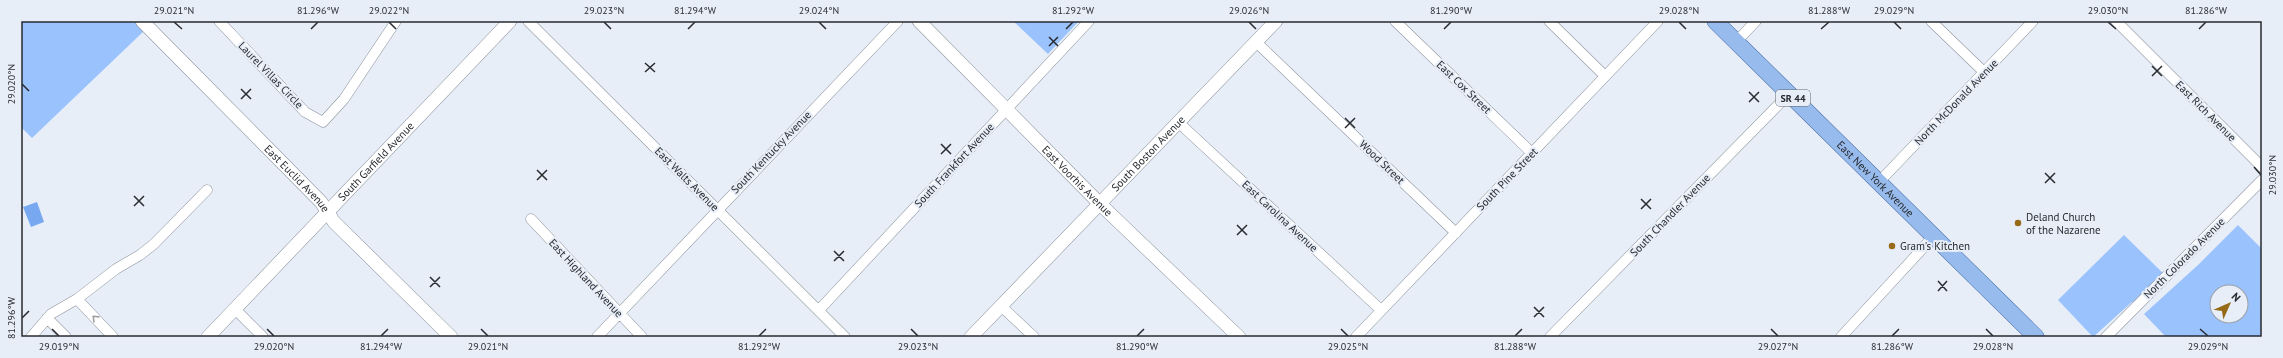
<svg xmlns="http://www.w3.org/2000/svg" width="2283" height="358" viewBox="0 0 2283 358" font-family="'PT Sans',sans-serif">
	<rect width="100%" height="100%" fill="#e7eef8"/>
	<path fill="#9ac2fd" fill-rule="evenodd" d="M21 21H134L144 31 32 138 21 127Z
		M1013 21H1079L1048 54Z
		M2238 225 2262 249V337H2166L2144 314 2198 265ZM2217 292H2241V316H2217Z
		M2124 235 2169 279 2137 307 2132 302 2093 337 2058 300Z"/>
	<path fill="#77a8f0" d="M37 202 44 222 31 227 23 207Z"/>
	<g fill="none" stroke-linecap="round" stroke-linejoin="round">
		<defs>
			<path id="minor" d="M219 21 305 112 323 122 344 99 396 21
				M528 21 845 337
				M1395 21 1532 153
				M1549 21 1605 76
				M1931 21 1984 72
				M2116 21 2262 167
				M1256 42 1456 233
				M1736 42 1756 21
				M1178 122 1381 310
				M1879 182 2033 21
				M531 219 642 337
				M77 299 113 337
				M1001 306 1034 337
				M235 309 263 337
				M819 310 1089 21
				M47 318 66 337
				M31 337 51 314 77 299 116 269 140 255 154 244 207 190
				M597 337 898 21
				M1356 337 1658 21
				M1550 337 1789 94
				M1841 337 1934 236
				M2106 337 2262 180"/>
			<g id="tertiary">
				<path id="s1" d="M142 21 321 202 334 222 451 337"/>
				<path id="s2" d="M919 21 1100 204 1239 337"/>
				<path id="s3" d="M208 337 510 21"/>
				<path id="s4" d="M971 337 1276 21"/>
			</g>
			<g id="primary">
				<path id="s5" d="M1715 21 2036 337"/>
			</g>
		</defs>
		<use href="#minor" stroke="#8c929b" stroke-width="11"/>
		<use href="#tertiary" stroke="#8c929b" stroke-width="14"/>
		<use href="#primary" stroke="#456ba3" stroke-width="17"/>
		<use href="#minor" stroke="#fff" stroke-width="10"/>
		<use href="#tertiary" stroke="#fff" stroke-width="13"/>
		<use href="#primary" stroke="#98bbed" stroke-width="16"/>
	</g>
	<defs><path id="oneway-chevron" d="M-2-3.5L2.5 0L-2 3.5" fill="none" stroke-width="1.6" stroke-linecap="round" stroke-linejoin="round"/></defs>
	<use stroke="#9ea0a1" href="#oneway-chevron" transform="translate(95 318) rotate(-136)"/>
	<path fill="none" stroke="#282b2f" stroke-width="1.5" d="M174 22 182 29M389 22 396 29M604 22 611 29M819 22 826 29M1249 22 1256 29M1679 22 1686 29M1894 22 1901 29M2108 22 2116 29M311 29 318 22M688 29 695 22M1066 29 1073 22M1444 29 1451 22M1821 29 1829 22M2199 29 2206 22M1049 37 1058 46M1049 46 1058 37M645 63 655 72M2152 66 2162 76M645 72 655 63M2152 76 2162 66M22 84 29 91M241 89 251 99M1749 92 1759 102M241 99 251 89M1749 102 1759 92M1345 118 1355 128M1345 128 1355 118M941 144 951 154M941 154 951 144M2254 167 2261 175M537 170 547 180M2045 173 2055 183M537 180 547 170M2045 183 2055 173M134 196 144 206M1641 199 1651 209M134 206 144 196M1641 209 1651 199M1237 225 1247 235M1237 235 1247 225M834 251 844 261M834 261 844 251M430 277 440 287M1938 281 1947 291M430 287 440 277M1938 291 1947 281M1534 307 1544 317M1534 317 1544 307M22 318 29 311M52 329 59 336M267 329 274 336M481 329 488 336M911 329 918 336M1341 329 1348 336M1771 329 1778 336M1986 329 1993 336M2200 329 2208 336M381 336 388 329M759 336 766 329M1137 336 1144 329M1515 336 1522 329M1892 336 1899 329"/>
	<g fill="#966a17" stroke="#e7eef8" stroke-width="1.5">
		<circle cx="2018" cy="223" r="4"/>
		<circle cx="1892" cy="246" r="4"/>
	</g>
	<g text-anchor="middle" dominant-baseline="central" stroke-width="4" stroke-linejoin="round" paint-order="stroke">
		<rect fill="#e7eef8" stroke="#61666b" stroke-width="1" x="1776" y="90" width="34" height="16" rx="3"/>
		<g font-size="10" font-weight="bold" fill="#282b2f">
			<text x="1793" y="98">SR 44</text>
		</g>
		<g font-size="11" fill="#282b2f" stroke="#e7eef8">
			<text transform="translate(271 75) rotate(46)">Laurel Villas Circle</text>
			<text transform="translate(1464 87) rotate(44)">East Cox Street</text>
			<text transform="translate(1956 102) rotate(-46)">North McDonald Avenue</text>
			<text transform="translate(2206 111) rotate(45)">East Rich Avenue</text>
			<text transform="translate(771 152) rotate(-46)">South Kentucky Avenue</text>
			<text stroke="none"><textPath href="#s4" startOffset="255">South Boston Avenue</textPath></text>
			<text stroke="none"><textPath href="#s3" startOffset="243">South Garfield Avenue</textPath></text>
			<text transform="translate(1382 162) rotate(44)">Wood Street</text>
			<text transform="translate(954 165) rotate(-47)">South Frankfort Avenue</text>
			<text stroke="none"><textPath href="#s1" startOffset="221">East Euclid Avenue</textPath></text>
			<text transform="translate(687 179) rotate(45)">East Walts Avenue</text>
			<text transform="translate(1507 179) rotate(-46)">South Pine Street</text>
			<text stroke="none"><textPath href="#s5" startOffset="225">East New York Avenue</textPath></text>
			<text stroke="none"><textPath href="#s2" startOffset="225">East Voorhis Avenue</textPath></text>
			<text transform="translate(1670 215) rotate(-46)">South Chandler Avenue</text>
			<text transform="translate(1280 216) rotate(43)">East Carolina Avenue</text>
			<text transform="translate(2184 258) rotate(-45)">North Colorado Avenue</text>
			<text transform="translate(586 278) rotate(47)">East Highland Avenue</text>
		</g>
		<g font-size="11" fill="#282b2f" stroke="#e7eef8" text-anchor="start">
			<text x="2026" y="217">Deland Church<tspan x="2026" dy="13">of the Nazarene</tspan></text>
			<text x="1900" y="246">Gram's Kitchen</text>
		</g>
	</g>
	<rect width="2283" height="358" fill="none" stroke="#e7eef8" stroke-width="44"/>
	<g transform="translate(2229 304) rotate(45)"><circle r="19" fill="#e7eef8" stroke="#9ba0a8"/>
	<path d="M0-3L7 15L0 10L-7 15Z" fill="#966a17"/>
	<text y="-6" font-size="11" font-weight="bold" text-anchor="middle" fill="#282b2f">N</text>
	</g>
	<rect x="22" y="22" width="2239" height="314" fill="none" stroke="#282b2f" stroke-width="1.5"/>
	<g font-size="10" text-anchor="middle" fill="#282b2f">
		<text x="174" y="14">29.021°N</text>
		<text x="318" y="14">81.296°W</text>
		<text x="389" y="14">29.022°N</text>
		<text x="604" y="14">29.023°N</text>
		<text x="695" y="14">81.294°W</text>
		<text x="819" y="14">29.024°N</text>
		<text x="1073" y="14">81.292°W</text>
		<text x="1249" y="14">29.026°N</text>
		<text x="1451" y="14">81.290°W</text>
		<text x="1679" y="14">29.028°N</text>
		<text x="1829" y="14">81.288°W</text>
		<text x="1894" y="14">29.029°N</text>
		<text x="2108" y="14">29.030°N</text>
		<text x="2206" y="14">81.286°W</text>
		<text transform="translate(11 84) rotate(-90)" y="4">29.020°N</text>
		<text transform="translate(2272 175) rotate(-90)" y="4">29.030°N</text>
		<text transform="translate(11 318) rotate(-90)" y="4">81.296°W</text>
		<text x="59" y="350">29.019°N</text>
		<text x="274" y="350">29.020°N</text>
		<text x="381" y="350">81.294°W</text>
		<text x="488" y="350">29.021°N</text>
		<text x="759" y="350">81.292°W</text>
		<text x="918" y="350">29.023°N</text>
		<text x="1137" y="350">81.290°W</text>
		<text x="1348" y="350">29.025°N</text>
		<text x="1515" y="350">81.288°W</text>
		<text x="1778" y="350">29.027°N</text>
		<text x="1892" y="350">81.286°W</text>
		<text x="1993" y="350">29.028°N</text>
		<text x="2208" y="350">29.029°N</text>
	</g>
</svg>
